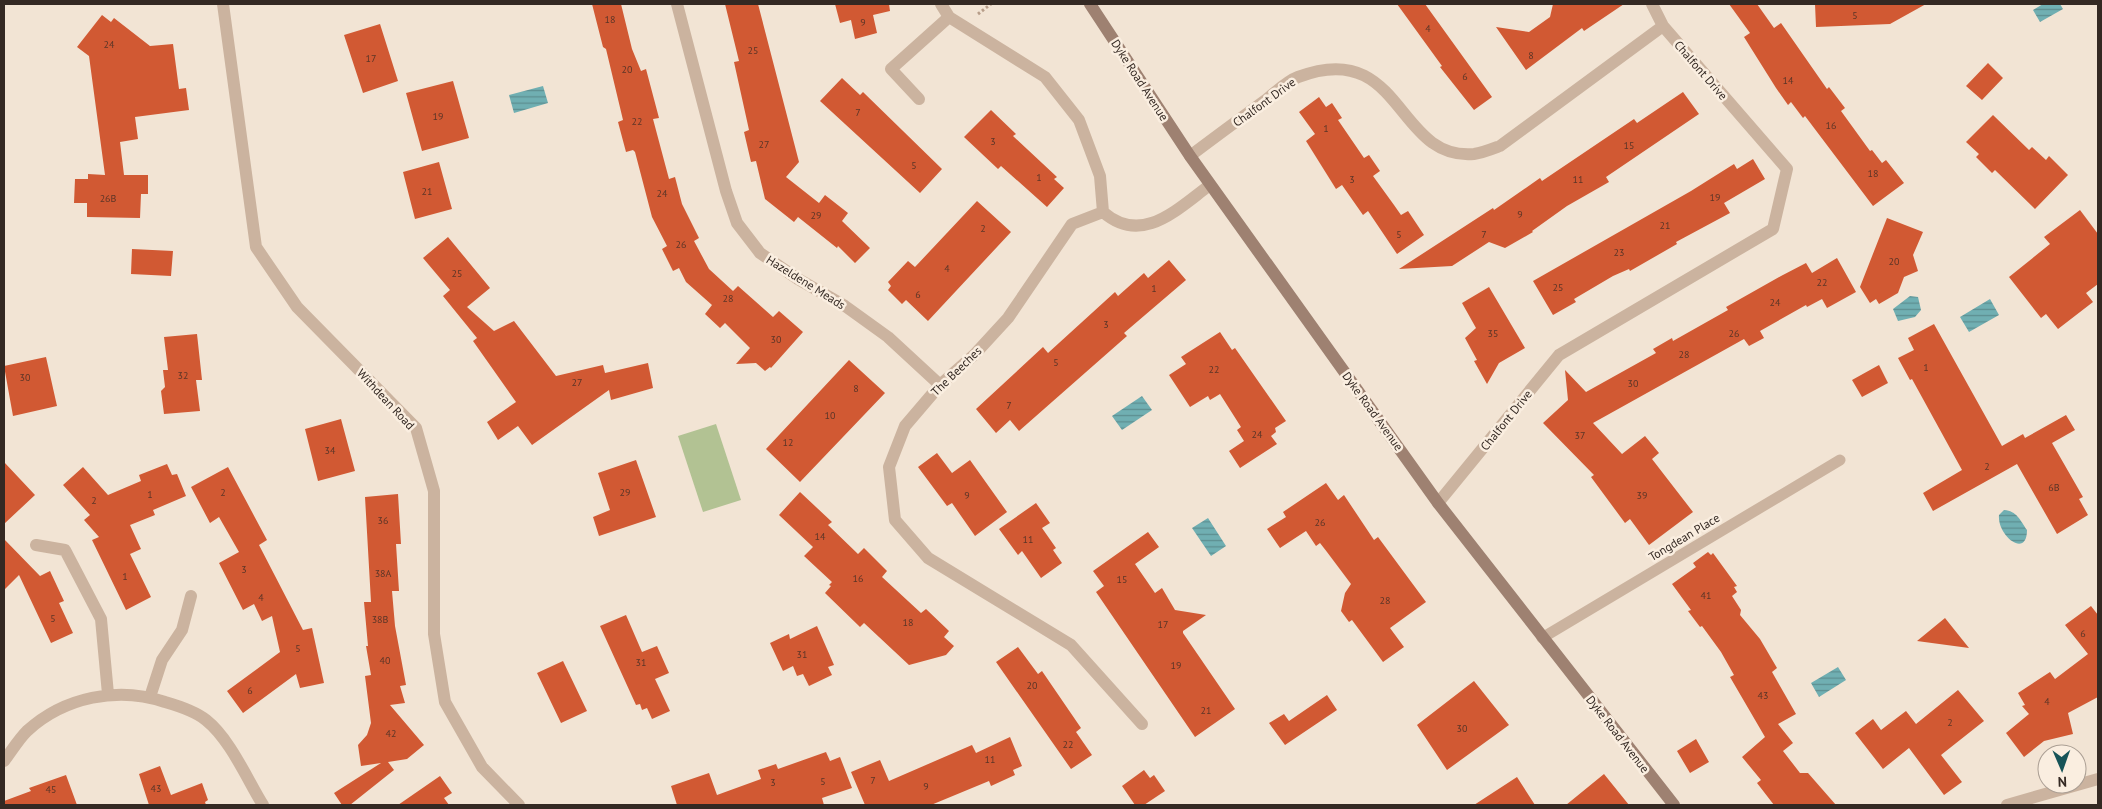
<svg xmlns="http://www.w3.org/2000/svg" width="2102" height="809" viewBox="0 0 2102 809" font-family="'PT Sans',sans-serif">
	<defs>
		<pattern id="water-rules" width="6" height="5" patternUnits="userSpaceOnUse" patternTransform="scale(1.25)"><rect width="6" height="5" fill="#70afb2"/><path d="M0 2.5h6" fill="none" stroke="#5d8e90"/></pattern>
	</defs>
	<rect width="100%" height="100%" fill="#f2e4d4"/>
	<path fill="#b2c293" d="M716 424 741 500 703 512 678 436Z"/>
	<path fill="url(#water-rules)" d="M2043 4H2060L2063 9 2040 22 2033 10Z
		M543 86 548 103 514 113 509 95Z
		M1910 296 1918 297 1921 310 1915 317 1898 321 1893 309Z
		M1990 299 1999 315 1969 332 1960 317Z
		M1142 396 1152 410 1122 430 1112 416Z
		M2004 510C2017 511 2020 520 2027 530 2027 559 1997 536 1999 515Z
		M1208 518 1226 546 1211 556 1192 528Z
		M1838 667 1846 680 1819 697 1811 683Z"/>
	<path fill="#d15933" d="M592 4H621L632 49 641 71 646 69 659 118 653 119 669 179 675 177 682 204 699 238 694 241 709 269 733 291 738 286 773 317 779 311 803 332 771 368 770 367 765 371 756 363 736 364 750 348 725 323 720 328 705 314 712 305 686 282 679 268 673 271 662 249 667 246 652 217 635 152 633 150 626 152 618 122 623 120 606 49 603 47Z
		M725 4H758L799 162 786 177 819 203 825 195 848 213 842 221 870 248 855 263 838 246 837 248 798 217 794 222 765 199 756 161 751 162 744 132 749 130 734 62 739 61Z
		M835 4H889L890 11 873 15 877 33 855 39 851 20 840 23Z
		M1397 4H1425L1492 97 1474 110 1440 67 1442 66Z
		M1553 4H1624L1584 31 1582 28 1526 70 1496 27 1529 32 1550 17Z
		M1729 4H1757L1774 28 1781 23 1827 89 1829 87 1845 108 1841 111 1870 151 1872 150 1882 163 1886 160 1904 183 1873 206 1805 116 1803 118 1791 102 1788 105 1776 88 1744 37 1750 33Z
		M1815 4H1926L1890 24 1816 27Z
		M102 15 111 22 114 18 150 46 173 44 179 89 186 88 189 110 135 117 138 139 120 142 124 175H148V194H141L140 218 87 217V203H74L75 179H88V174L105 175 89 56 77 47Z
		M380 24 398 81 363 93 344 35Z
		M1988 63 2003 78 1982 100 1966 86Z
		M842 78 860 95 863 92 942 169 920 193 820 101Z
		M453 81 469 138 422 151 406 93Z
		M1683 92 1699 114 1606 177 1609 182 1567 206 1532 231 1533 232 1505 248 1489 242 1452 266 1399 269 1493 208 1494 210 1540 178 1542 181 1634 119 1637 123Z
		M1319 97 1326 107 1332 103 1342 118 1338 120 1364 158 1369 155 1380 171 1373 176 1394 205 1401 215 1408 211 1424 235 1397 254 1368 211 1363 215 1342 185 1336 189 1306 141 1315 134 1299 112Z
		M991 110 1016 134 1013 136 1057 177 1054 179 1064 188 1047 207 1001 166 998 169 964 137Z
		M1993 115 2029 150 2032 147 2046 160 2049 156 2068 175 2035 209 1995 170 1992 173 1976 157 1979 154 1966 142Z
		M1753 159 1765 179 1724 203 1730 213 1676 242 1677 244 1630 271 1629 269 1613 276 1574 299 1576 302 1553 315 1533 281 1691 191 1734 164 1737 169Z
		M439 162 452 209 415 219 403 172Z
		M977 201 1011 232 928 321 906 300 902 304 888 290 891 286 888 282 908 261 915 267Z
		M2080 210 2098 234V284L2086 293 2093 302 2058 329 2046 314 2041 318 2009 277 2050 244 2044 237Z
		M1887 218 1923 232 1913 255 1918 271 1904 277 1898 293 1879 304 1876 299 1870 303 1860 287Z
		M448 237 490 288 467 307 494 331 514 321 556 376 603 365 605 373 648 363 653 388 611 400 609 390 532 445 518 426 498 440 487 422 516 402 473 341 477 338 443 296 450 290 423 258Z
		M132 249 173 251 171 276 131 274Z
		M1837 258 1856 292 1827 308 1822 299 1807 307 1806 305 1760 331 1764 338 1749 346 1744 339 1593 423 1622 454 1645 436 1659 453 1652 459 1693 512 1649 545 1630 519 1625 523 1591 477 1594 475 1543 423 1568 400 1565 370 1586 392 1656 353 1653 349 1672 338 1673 341 1728 310 1726 307 1781 276 1806 263 1812 273Z
		M1169 260 1186 280 1124 333 1127 336 1019 431 1010 420 996 433 976 409 1043 347 1048 353 1115 292 1118 296 1144 273 1148 278Z
		M1489 287 1525 348 1499 363 1487 384 1474 361 1477 360 1465 338 1476 328 1462 303Z
		M1934 324 2002 446 2023 434 2025 438 2066 415 2075 430 2052 443 2083 497 2079 499 2088 515 2057 534 2017 464 1933 511 1923 493 1962 470 1912 379 1910 380 1898 358 1914 350 1908 338Z
		M1220 332 1232 350 1235 348 1286 421 1275 428 1276 432 1271 436 1277 444 1240 468 1229 451 1244 441 1237 430 1241 427 1220 394 1210 400 1208 396 1190 407 1169 375 1186 364 1181 357Z
		M197 334 202 380H196L200 411 164 414 161 391 165 387 163 370H168L164 337Z
		M46 357 57 406 13 416 4 366Z
		M849 360 885 393 800 482 766 449Z
		M1879 365 1888 383 1862 397 1852 380Z
		M341 419 355 471 318 481 305 429Z
		M937 453 952 473 970 460 1007 512 975 536 952 503 947 506 918 467Z
		M636 460 656 517 599 536 593 517 610 510 598 473Z
		M4 462 35 495 4 524Z
		M167 464 172 475 177 474 186 496 153 510 155 515 130 525 141 549 130 554 151 597 126 610 92 540 99 537 84 520 90 515 63 485 83 467 108 495 141 481 139 475Z
		M228 467 267 540 259 545 303 630 312 628 324 683 300 688 296 674 243 713 227 691 280 652 272 616 262 621 254 604 243 610 219 563 239 552 219 517 210 523 191 487Z
		M1326 483 1338 500 1344 495 1374 540 1378 537 1426 602 1390 628 1404 647 1383 662 1352 620 1349 622 1341 611 1345 593 1351 584 1327 552 1320 543 1316 546 1306 531 1280 548 1267 529 1286 517 1283 512Z
		M800 492 832 522 828 525 858 554 864 548 887 571 882 577 921 613 926 609 949 631 944 637 954 646 946 655 909 665 864 623 860 627 825 593 831 586 829 585 832 582 804 556 813 547 779 515Z
		M398 494 401 544H396L399 591H392L395 626 406 685 400 686 405 703 390 705 424 745 407 759 388 762 394 770 350 805H342L334 793 381 763 361 766 358 745 367 735 371 723 365 676 371 675 366 646H368L364 602H371L365 497Z
		M1036 503 1050 523 1042 528 1056 548 1053 550 1062 563 1041 578 1022 551 1018 555 999 529Z
		M1148 532 1159 547 1135 564 1155 593 1162 588 1175 610 1206 615 1183 631V633L1235 709 1195 737 1096 592 1104 586 1093 571Z
		M4 539 40 576 50 571 64 601 59 603 73 633 51 643 19 575 4 590Z
		M1708 552 1711 555 1713 553 1737 586 1734 587 1737 592 1732 596 1741 610 1740 615 1760 639 1777 668 1772 672 1796 714 1778 724 1793 743 1783 751 1800 773H1808L1836 805H1774L1757 783 1761 780 1742 757 1765 737 1730 677 1734 675 1721 652 1702 626 1700 627 1688 611 1691 610 1672 584 1696 567 1693 563Z
		M2091 606 2098 615V697L2068 713 2073 734 2044 741 2024 757 2006 733 2029 714 2022 706 2025 705 2018 693 2050 672 2055 679 2088 654 2065 625Z
		M626 615 642 652 657 646 669 673 655 679 670 711 652 719 647 708 642 710 640 704 636 705 600 626Z
		M1945 618 1969 648 1917 641Z
		M817 626 834 665 828 667 832 675 809 686 803 674 797 676 793 666 783 671 770 643 789 634 790 639Z
		M1018 647 1038 674 1042 671 1081 728 1076 732 1092 755 1071 769 996 662Z
		M563 661 587 711 561 723 537 673Z
		M1474 681 1509 725 1447 770 1417 725Z
		M1958 690 1984 721 1941 755 1962 782 1944 795 1909 748 1883 769 1855 733 1873 719 1881 730 1906 711 1916 724Z
		M1327 695 1337 710 1285 745 1269 723 1284 714 1289 721Z
		M1010 737 1022 766 1013 770 1015 775 991 786 989 781 931 805H865L851 772 880 760 889 781 972 745 976 753Z
		M1696 739 1709 762 1690 773 1677 751Z
		M826 752 830 761 840 757 852 788 822 798 824 805H677L671 786 709 773 717 795 761 779 758 770 776 764 778 769Z
		M160 766 171 795 202 783 208 800 205 802 206 805H149L139 774Z
		M1144 770 1150 778 1154 775 1165 791 1144 805H1135L1122 786Z
		M1604 774 1629 805H1566Z
		M66 775 77 805H4V801L31 791 29 788Z
		M440 776 452 793 444 798 449 805H398Z
		M1517 777 1535 805H1474Z"/>
	<g fill="none" stroke-linecap="round" stroke-linejoin="round">
		<path stroke="#b79d89" stroke-width="3" stroke-dasharray="2.5 2.5" stroke-linecap="butt" d="M978 14 991 4"/>
		<path stroke="#cbb39f" stroke-width="11" d="M1542 638 1840 460"/>
		<path stroke="#cbb39f" stroke-width="12" d="M223 4 256 247 297 307 416 428 434 491V634L445 702 482 767 519 805
			M677 4 726 191 737 223 760 253 798 279 845 306 888 337 940 385
			M941 4 949 17 1045 77 1079 120 1100 176 1103 212
			M1652 4 1663 26
			M919 99 891 69 949 17
			M1190 156C1215 137 1241 118 1267 99 1276 92 1287 81 1298 77 1403 37 1395 161 1474 154 1482 153 1492 149 1500 146L1663 26 1787 169 1773 229 1559 355 1438 503
			M36 545 65 550 101 619 108 694
			M150 697 162 660 182 630 191 596
			M1142 724 1071 645 928 558 895 520 889 467 905 426 940 385 974 355 1008 318 1072 224 1103 212C1142 246 1177 209 1210 185
			M4 761C11 752 18 740 27 731 64 697 118 686 165 702 179 706 195 711 206 720 230 739 247 779 263 805
			M2007 805 2098 779"/>
		<path stroke="#9e8171" stroke-width="12" d="M1090 4 1190 156 1438 503 1674 805"/>
	</g>
	<g text-anchor="middle" dominant-baseline="central" stroke-width="5" stroke-linejoin="round" paint-order="stroke">
		<g font-size="10" fill="#5b3527">
			<text x="1855" y="15">5</text>
			<text x="610" y="19">18</text>
			<text x="863" y="22">9</text>
			<text x="1428" y="28">4</text>
			<text x="109" y="44">24</text>
			<text x="753" y="50">25</text>
			<text x="1531" y="55">8</text>
			<text x="371" y="58">17</text>
			<text x="627" y="69">20</text>
			<text x="1465" y="76">6</text>
			<text x="1788" y="80">14</text>
			<text x="858" y="112">7</text>
			<text x="438" y="116">19</text>
			<text x="637" y="121">22</text>
			<text x="1831" y="125">16</text>
			<text x="1326" y="128">1</text>
			<text x="993" y="141">3</text>
			<text x="764" y="144">27</text>
			<text x="1629" y="145">15</text>
			<text x="914" y="165">5</text>
			<text x="1873" y="173">18</text>
			<text x="1039" y="177">1</text>
			<text x="1352" y="179">3</text>
			<text x="1578" y="179">11</text>
			<text x="427" y="191">21</text>
			<text x="662" y="193">24</text>
			<text x="1715" y="197">19</text>
			<text x="108" y="198">26B</text>
			<text x="1520" y="214">9</text>
			<text x="816" y="215">29</text>
			<text x="1665" y="225">21</text>
			<text x="983" y="228">2</text>
			<text x="1399" y="234">5</text>
			<text x="1484" y="234">7</text>
			<text x="681" y="244">26</text>
			<text x="1619" y="252">23</text>
			<text x="1894" y="261">20</text>
			<text x="947" y="268">4</text>
			<text x="457" y="273">25</text>
			<text x="1822" y="282">22</text>
			<text x="1558" y="287">25</text>
			<text x="1154" y="288">1</text>
			<text x="918" y="294">6</text>
			<text x="728" y="298">28</text>
			<text x="1775" y="302">24</text>
			<text x="1106" y="324">3</text>
			<text x="1493" y="333">35</text>
			<text x="1734" y="333">26</text>
			<text x="776" y="339">30</text>
			<text x="1684" y="354">28</text>
			<text x="1056" y="362">5</text>
			<text x="1926" y="367">1</text>
			<text x="1214" y="369">22</text>
			<text x="183" y="375">32</text>
			<text x="25" y="377">30</text>
			<text x="577" y="382">27</text>
			<text x="1633" y="383">30</text>
			<text x="856" y="388">8</text>
			<text x="1009" y="405">7</text>
			<text x="830" y="415">10</text>
			<text x="1257" y="434">24</text>
			<text x="1580" y="435">37</text>
			<text x="788" y="442">12</text>
			<text x="330" y="450">34</text>
			<text x="1987" y="466">2</text>
			<text x="2054" y="487">6B</text>
			<text x="223" y="492">2</text>
			<text x="625" y="492">29</text>
			<text x="150" y="494">1</text>
			<text x="967" y="495">9</text>
			<text x="1642" y="495">39</text>
			<text x="94" y="500">2</text>
			<text x="383" y="520">36</text>
			<text x="1320" y="522">26</text>
			<text x="820" y="536">14</text>
			<text x="1028" y="539">11</text>
			<text x="244" y="569">3</text>
			<text x="383" y="573">38A</text>
			<text x="125" y="576">1</text>
			<text x="858" y="578">16</text>
			<text x="1122" y="579">15</text>
			<text x="1706" y="595">41</text>
			<text x="261" y="597">4</text>
			<text x="1385" y="600">28</text>
			<text x="53" y="618">5</text>
			<text x="380" y="619">38B</text>
			<text x="908" y="622">18</text>
			<text x="1163" y="624">17</text>
			<text x="2083" y="633">6</text>
			<text x="298" y="648">5</text>
			<text x="802" y="654">31</text>
			<text x="385" y="660">40</text>
			<text x="641" y="662">31</text>
			<text x="1176" y="665">19</text>
			<text x="1032" y="685">20</text>
			<text x="250" y="690">6</text>
			<text x="1763" y="695">43</text>
			<text x="2047" y="701">4</text>
			<text x="1206" y="710">21</text>
			<text x="1950" y="722">2</text>
			<text x="1462" y="728">30</text>
			<text x="391" y="733">42</text>
			<text x="1068" y="744">22</text>
			<text x="990" y="759">11</text>
			<text x="873" y="780">7</text>
			<text x="823" y="781">5</text>
			<text x="773" y="782">3</text>
			<text x="926" y="786">9</text>
			<text x="156" y="788">43</text>
			<text x="51" y="789">45</text>
		</g>
		<g font-size="12" fill="#342923" stroke="#faeee0">
			<text transform="translate(1701 70) rotate(49)">Chalfont Drive</text>
			<text transform="translate(1140 80) rotate(57)">Dyke Road Avenue</text>
			<text transform="translate(1264 102) rotate(-36)">Chalfont Drive</text>
			<text transform="translate(806 282) rotate(32)">Hazeldene Meads</text>
			<text transform="translate(956 371) rotate(-44)">The Beeches</text>
			<text transform="translate(386 399) rotate(47)">Withdean Road</text>
			<text transform="translate(1373 411) rotate(54)">Dyke Road Avenue</text>
			<text transform="translate(1506 420) rotate(-51)">Chalfont Drive</text>
			<text transform="translate(1684 537) rotate(-31)">Tongdean Place</text>
			<text transform="translate(1618 734) rotate(52)">Dyke Road Avenue</text>
		</g>
	</g>
	<rect width="2102" height="809" fill="none" stroke="#342923" stroke-width="10"/>
	<g transform="translate(2062 769) rotate(178)"><circle r="24" fill="#faeee0" stroke="#ab9f94"/>
	<path d="M0-4L9 19L0 12L-9 19Z" fill="#165458"/>
	<text y="-8" font-size="14" font-weight="bold" text-anchor="middle" fill="#342923">N</text>
	</g>
</svg>
